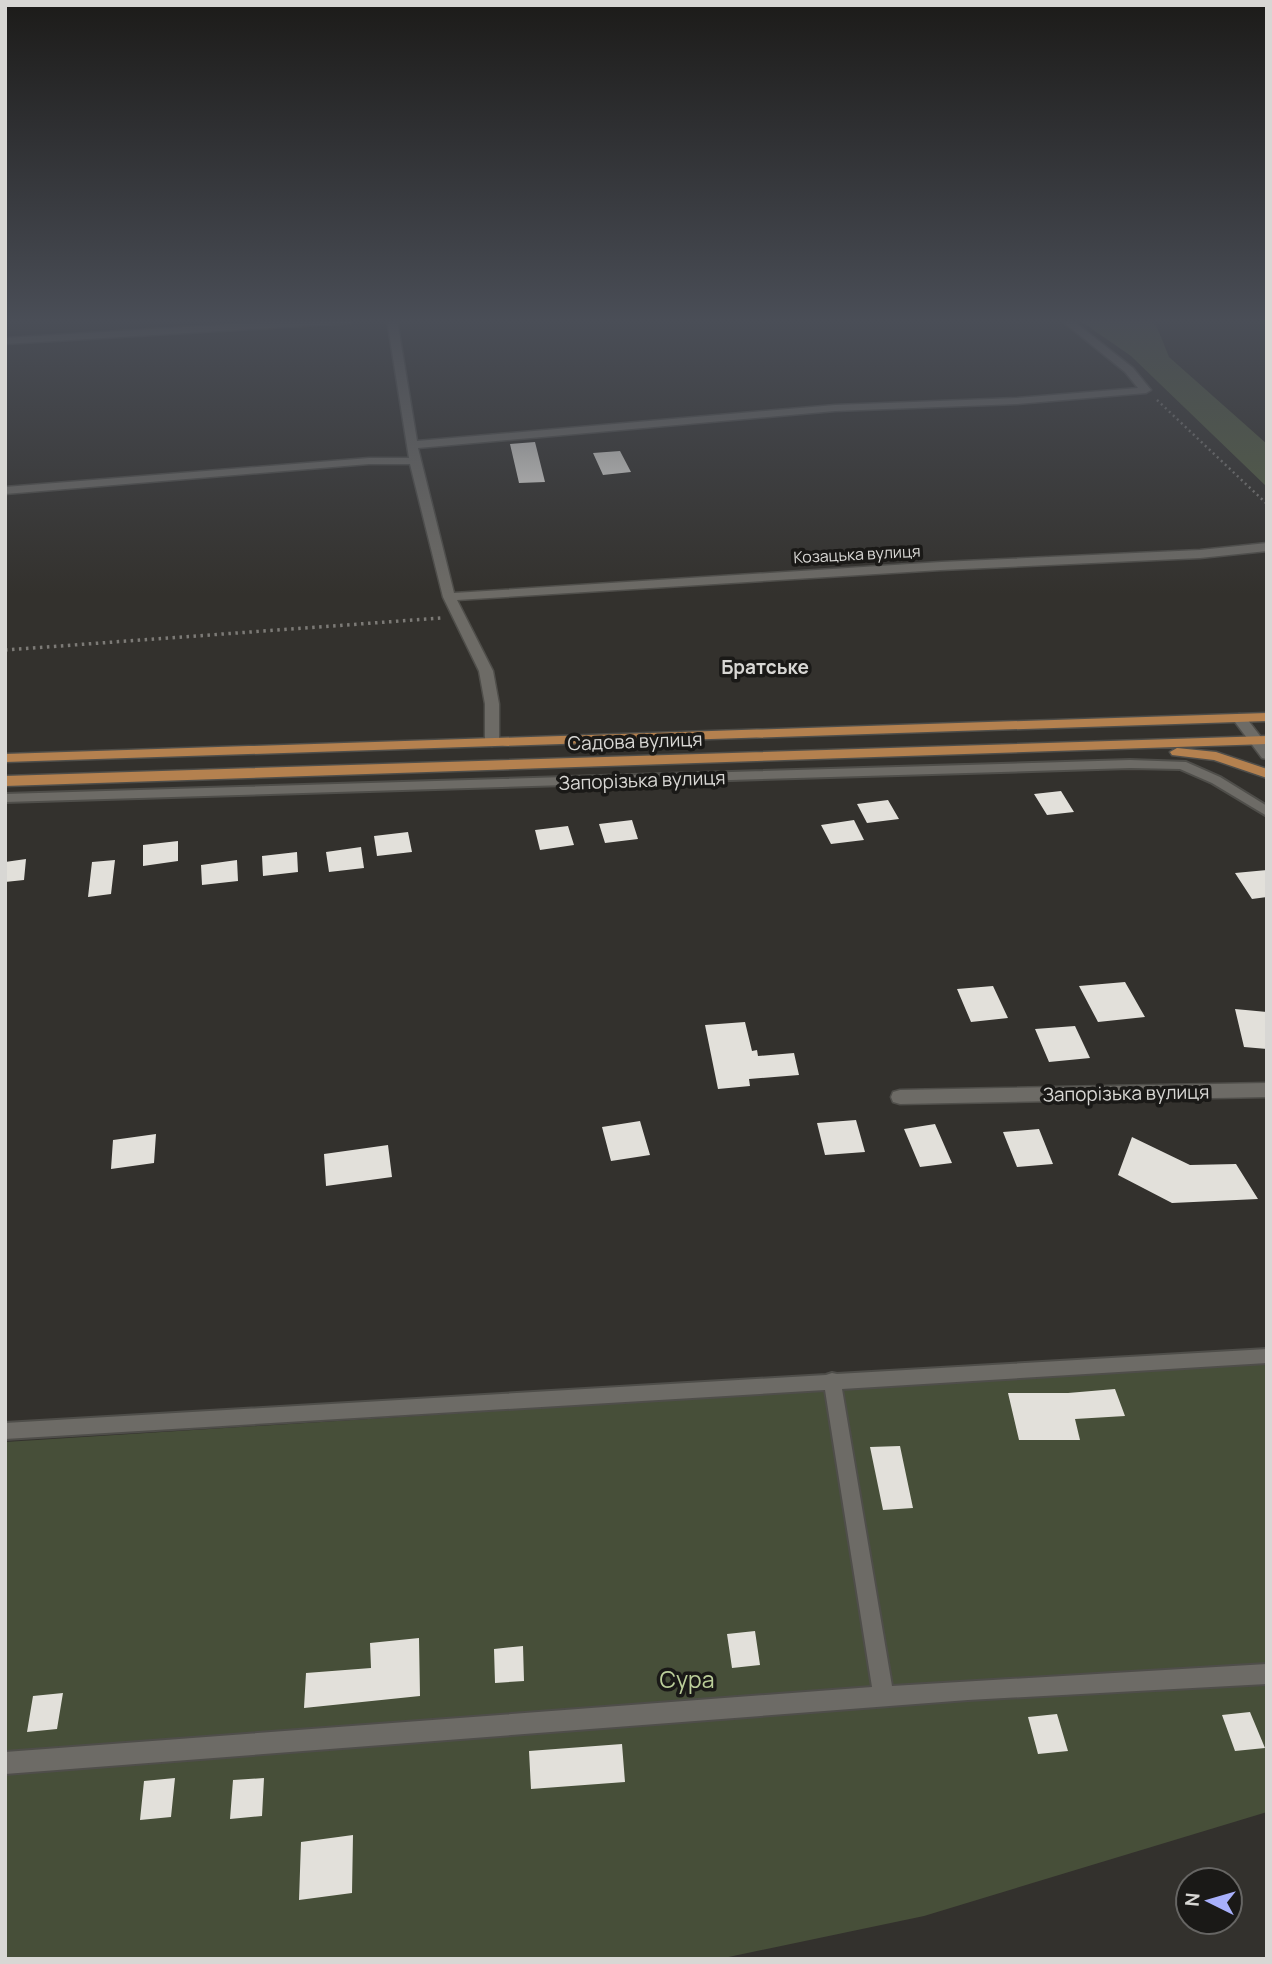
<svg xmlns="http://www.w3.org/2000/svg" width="1272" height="1964" viewBox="0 0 1272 1964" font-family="Manrope,sans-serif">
	<rect width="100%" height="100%" fill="#33312d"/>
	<path fill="#474f39" d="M1267 1362V1812L924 1916 719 1959H5V1442Z"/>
	<path fill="#545e42" d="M1079 320H1150L1157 327 1169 357 1267 444V487L1131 356Z"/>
	<path fill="#e2e0da" d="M535 442 545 482 519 483 510 444Z
		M620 451 631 472 603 475 593 453Z
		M1061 791 1074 812 1047 815 1034 794Z
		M888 800 899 819 867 823 857 804Z
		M632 820 638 839 605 843 599 824Z
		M854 820 864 840 831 844 821 825Z
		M568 826 574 845 540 850 535 830Z
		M408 832 412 852 377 856 374 836Z
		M178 841V861L143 866V845Z
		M361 847 364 868 329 872 326 852Z
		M297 852 298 872 263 876 262 856Z
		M26 859 24 880 5 882V862Z
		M115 860 111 894 88 897 92 862Z
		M237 860 238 881 202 885 201 865Z
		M1267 870V897L1252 899 1235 873Z
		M1125 982 1145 1017 1098 1022 1079 986Z
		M993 986 1008 1018 971 1022 957 989Z
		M1235 1009 1267 1012V1049L1244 1047Z
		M745 1022 752 1051 757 1050 758 1056 794 1053 799 1075 749 1079 750 1086 718 1089 705 1025Z
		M1075 1026 1090 1058 1049 1062 1035 1029Z
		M856 1120 865 1152 825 1155 817 1123Z
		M640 1121 650 1155 611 1161 602 1127Z
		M935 1124 952 1163 920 1167 904 1129Z
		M1039 1129 1053 1164 1017 1167 1003 1132Z
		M156 1134 154 1163 111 1169 113 1140Z
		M1132 1137 1190 1165 1236 1164 1258 1199 1172 1203 1118 1175Z
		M388 1145 392 1177 326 1186 324 1154Z
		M1115 1389 1125 1416 1075 1419 1080 1440H1019L1008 1393H1068Z
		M900 1446 913 1508 883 1510 870 1447Z
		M755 1631 760 1665 732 1668 727 1634Z
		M419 1638 420 1696 304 1708 306 1673 371 1668 370 1643Z
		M523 1646 524 1681 495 1683 494 1649Z
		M63 1693 57 1729 27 1732 33 1696Z
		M1250 1712 1265 1748 1235 1751 1222 1715Z
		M1057 1714 1068 1751 1038 1754 1028 1717Z
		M622 1744 625 1782 531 1789 529 1751Z
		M175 1778 171 1817 140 1820 144 1781Z
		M264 1778 262 1816 230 1819 233 1780Z
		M353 1835 352 1893 299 1900 301 1842Z"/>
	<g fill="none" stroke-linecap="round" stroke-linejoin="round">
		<defs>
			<path id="service" d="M1130 760 1186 762 1220 777 1267 806V816L1212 783 1180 769 1130 768 5 802V794Z
				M1267 1349V1363L842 1389 892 1686 1267 1664V1684L968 1700 5 1774V1752L872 1687 825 1390 5 1439V1423L826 1375 832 1373 837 1374Z"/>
			<path id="minor" d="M301 320H356L351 323 5 344V338Z
				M387 320H397L417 441 835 405 1017 398 1138 388 1125 372 1061 320H1072L1133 368 1151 390 1146 393 1017 404 835 411 418 448 454 593 941 562 1200 550 1267 543V551L1200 558 941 570 457 600 493 671 499 704V742L492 746 485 742V704L479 671 443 597 410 464H369L5 494V487L369 458H409Z
				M1239 714 1244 715 1267 745V759L1262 758 1232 718Z
				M1267 1083V1097L900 1104 893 1102 891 1097 893 1092 900 1090Z"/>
			<path id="primary" d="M1267 713V721L5 762V754Z
				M1267 736V744L5 786V776Z
				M1177 748 1216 752 1267 769V778L1214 760 1172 755 1170 752Z"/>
		</defs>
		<use href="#service" stroke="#4f4e4a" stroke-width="4"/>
		<use href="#minor" stroke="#4f4e4a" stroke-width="3"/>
		<use href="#primary" stroke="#4f4e4a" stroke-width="3"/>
		<path stroke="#7c7a76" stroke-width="2.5" stroke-dasharray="2 3.5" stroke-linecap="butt" d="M1157 400 1267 504"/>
		<path stroke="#7c7a76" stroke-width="3.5" stroke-dasharray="2.5 4.5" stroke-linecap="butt" d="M5 650 441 618"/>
		<use href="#service" fill="#6d6b66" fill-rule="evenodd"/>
		<use href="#minor" fill="#6d6b66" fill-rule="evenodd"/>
		<use href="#primary" fill="#b4814f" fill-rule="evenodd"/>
	</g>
	<linearGradient id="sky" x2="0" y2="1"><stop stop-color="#1c1b19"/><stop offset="0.54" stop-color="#4a4e57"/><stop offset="1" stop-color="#4a4e57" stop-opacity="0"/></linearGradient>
	<rect width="1272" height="595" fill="url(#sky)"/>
	<g text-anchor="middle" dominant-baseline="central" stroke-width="7" stroke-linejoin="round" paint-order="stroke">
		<g font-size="16" fill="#d8d7d4" stroke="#1a1917">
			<text transform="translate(857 554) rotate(-3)">Козацька вулиця</text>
		</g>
		<g font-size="19" font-weight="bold" fill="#d8d7d4" stroke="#1a1917">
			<text x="765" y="667">Братське</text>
		</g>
		<g font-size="19" fill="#d8d7d4" stroke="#1a1917">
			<text transform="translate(635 741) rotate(-2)">Садова вулиця</text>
			<text transform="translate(642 780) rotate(-2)">Запорізька вулиця</text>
			<text transform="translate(1126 1093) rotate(-1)">Запорізька вулиця</text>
		</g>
		<g font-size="23" fill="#bbce99" stroke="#1a1917">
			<text x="687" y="1679">Сура</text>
		</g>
	</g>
	<rect width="1272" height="1964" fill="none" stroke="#d8d7d4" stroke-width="14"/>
	<g transform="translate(1209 1901) rotate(275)"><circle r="33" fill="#1a1917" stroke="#666563" stroke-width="2"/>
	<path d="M0-5L12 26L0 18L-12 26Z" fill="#a8b0fc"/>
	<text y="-10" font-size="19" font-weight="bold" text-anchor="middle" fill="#d8d7d4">N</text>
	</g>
</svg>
